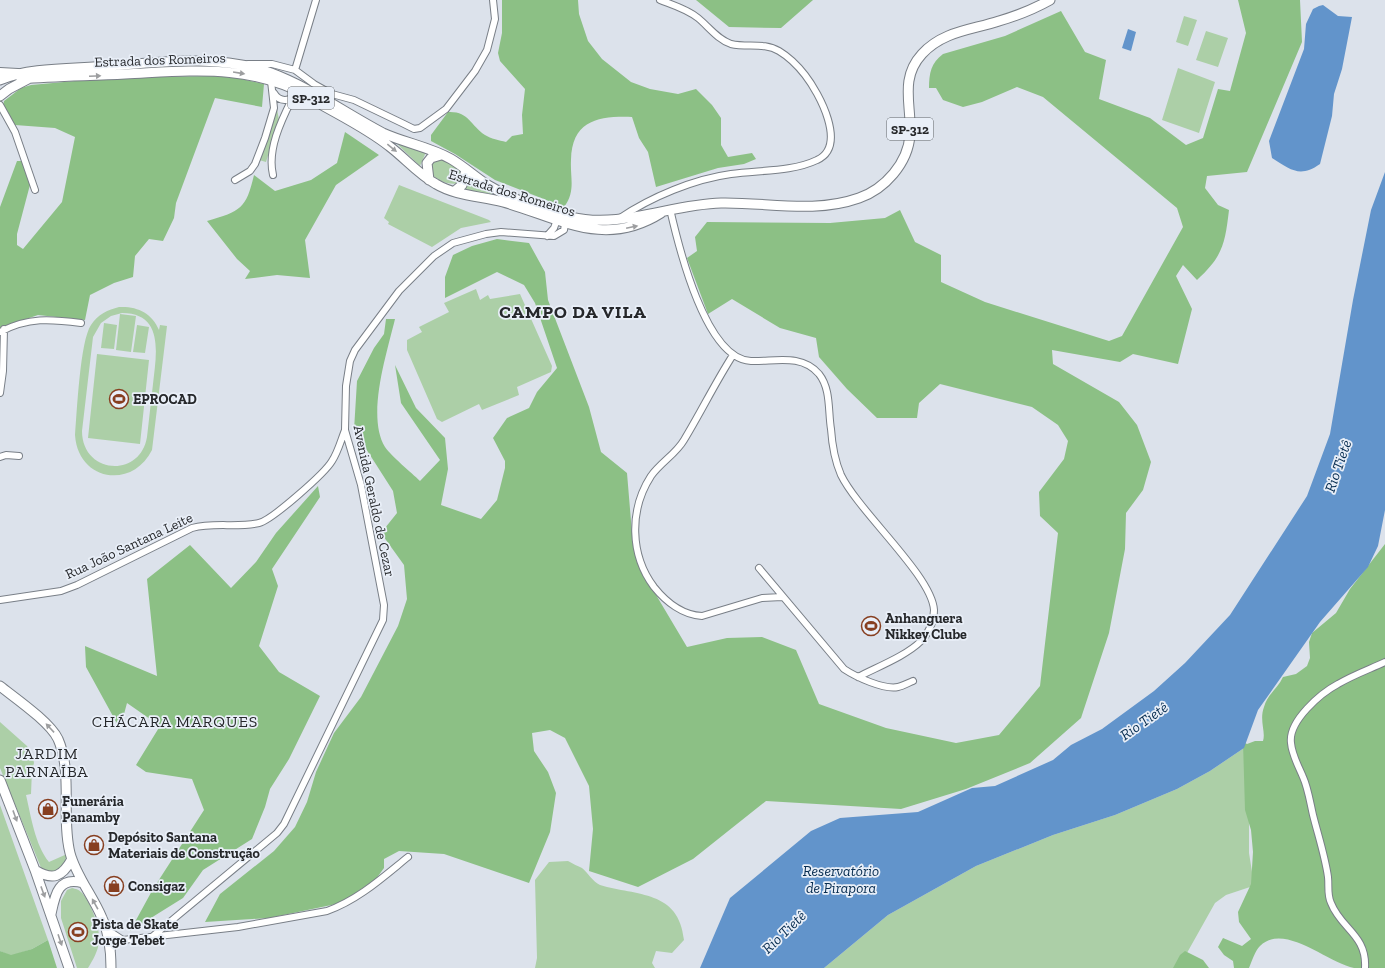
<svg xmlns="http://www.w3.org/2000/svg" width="1385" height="968" viewBox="0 0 1385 968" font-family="'Zilla Slab',serif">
	<rect width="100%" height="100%" fill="#dce2eb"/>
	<path fill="#accfa7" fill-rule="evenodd" d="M1184 16 1197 20 1188 46 1176 42Z
		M1206 31 1228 38 1218 67 1196 60Z
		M1178 68 1215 82 1199 133 1162 120Z
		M277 109 279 120 266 162 259 160Z
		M393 140 426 152 420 166Z
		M442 158 457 166 462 172 459 183C449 186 437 180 430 173L431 161Z
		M468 175 496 194V195L463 190Z
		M399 185 489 220 491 222 461 228 432 247 388 224 389 222 384 218Z
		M476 289 480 300 488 295 490 299 520 294 552 366 551 372 517 387 519 395 482 410 479 404 442 422 437 419 407 350V340L422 332 419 327 449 312 444 303Z
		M119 307C137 306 152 313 159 330L160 325 167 326 152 450C132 490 78 481 75 435 77 412 80 341 91 325 98 314 108 310 119 307ZM122 313C165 313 156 356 153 384 151 402 149 419 147 437 140 479 82 474 82 431L93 337 101 323 111 316Z
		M120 314 136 316 131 352 116 350Z
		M104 323 117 325 114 349 101 348Z
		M137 325 149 327 145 353 133 352Z
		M97 354 149 360 140 444 88 438Z
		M0 722 27 746 33 758 34 763 32 770 31 794 26 795C31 816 35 845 49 862L67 854 64 865 53 873 42 870 0 768Z
		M1244 748 1249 777V853L1253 878V886L1226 895 1215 903 1183 960 1176 968H824L888 915 976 866 1053 835 1115 815 1177 789 1210 771Z
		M0 805 48 940 32 949 11 956 0 951Z
		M568 861C573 864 578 866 582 868 588 873 593 882 600 885 637 896 679 890 684 940L672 953 656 951 652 963 655 968H535L537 958 535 880 549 862Z
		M72 888C76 889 78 889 81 892 90 900 101 929 99 942 98 951 93 960 88 968H77L61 918V901L67 890Z"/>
	<path fill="#8cc085" d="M502 0H578L579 14 588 41 602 59 631 82 650 89 678 94 696 89 712 105 721 118V145L728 157 752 153 756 159 744 164 718 168 656 187 648 152 639 138 632 117C599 116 572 120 571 160 570 178 576 191 564 207L495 180 455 154 431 141V135L448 112C469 111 470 125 485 135 491 139 499 140 506 142L512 136 523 134 522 115 525 89 500 61 498 53 502 33Z
		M696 0H813L781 28 729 27Z
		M1238 0H1300L1302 42 1247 172 1207 176 1205 188 1218 205 1229 210C1225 244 1223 256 1197 280L1183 265 1176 276 1192 309 1178 364 1133 354 1120 362 1052 350 1053 364 1119 402 1137 425 1151 462 1143 490 1126 513 1125 549 1109 633 1081 718 1030 763 966 789 901 809 766 801 693 859 638 887 589 871 593 829 589 786 565 738 550 730 532 733 534 751 548 772 556 793 550 832 529 883 444 854 399 851 384 859V868L376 879 341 903 269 918 205 922 220 894 274 851 295 827 307 802 316 772 334 733 361 697 398 626 407 599 404 565 381 533 397 513 393 491 354 430 357 381 374 348 384 334 386 319H395C387 353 366 416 385 447 392 457 411 472 420 481L440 460 401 403 395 365 416 408 445 438 448 469 441 505 481 519 497 500 505 468V461L493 438 507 418 529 408 537 392 557 368 535 303 524 285 497 272 445 298V277L453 255 472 246 497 239 529 243 545 272 548 300 589 407 601 452 627 473 633 545 643 573 687 647 727 638 762 637 796 650 819 704 886 728 956 743 999 735 1040 686 1058 533 1040 516 1039 492 1064 459 1068 441 1058 425 1032 407 940 384 919 403 917 418H877L847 389 819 357 816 338 780 328 732 299 708 314 687 258 697 251 695 237 707 222 830 223 885 218 900 210 915 242 941 255V282L985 302 1109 341 1122 336 1183 227 1177 208 1043 97 1017 87 982 102 963 107 943 100 936 88H929C929 73 931 63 943 54L1005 36 1061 11 1085 52 1106 60 1099 99 1150 118 1186 145 1203 138 1218 89 1230 91 1246 33Z
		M214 76 237 78 264 84 262 107 215 98 176 203 174 218 163 241 149 239 135 256 133 277 114 283 90 295 85 320 38 315 0 328V207L17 161H22L31 181 17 234V245L23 249 62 202 75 137 55 128 15 125 3 106 4 101 21 88 31 85 119 77Z
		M345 132 379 155 336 185 305 240 310 278 277 275 245 279 250 271 237 259 207 221C241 211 246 209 254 175L275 191 311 180 337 163Z
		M318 486 320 497 272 569 278 586 259 646 279 672 320 696 289 759 270 789 265 807 252 839 203 870 183 898 130 931 153 889 204 810 192 779 146 772 136 765 160 726 127 703 120 729 86 667 85 646 157 676 147 579 190 545 231 588 256 562 276 533Z
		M1385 544V968C1375 968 1363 968 1354 968 1328 963 1284 922 1260 946 1255 951 1252 961 1249 968H1234L1233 961 1224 955 1218 947 1223 938 1242 946 1251 939 1239 922 1238 912 1251 884 1253 852 1251 830 1245 810 1243 742 1247 744 1255 741H1263C1266 732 1259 720 1264 707 1267 695 1278 688 1283 677L1296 674 1307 666 1310 658 1309 642 1312 633 1336 613 1350 589Z
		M48 940 57 968H0V951L11 955 32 949Z
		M1185 951 1203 960 1209 968H1173L1180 955Z"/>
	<path fill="#6294cb" d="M1323 5 1338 16 1352 17 1342 69 1334 94 1332 116 1320 164C1300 178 1291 170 1272 158L1269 141 1304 49 1306 24 1313 9 1319 6Z
		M1128 29 1136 32 1131 51 1122 48Z
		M1385 172V510L1378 546 1368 567 1320 622 1258 710 1244 748 1210 771 1177 789 1115 815 1053 835 976 866 888 915 824 968H700L730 898 811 831 840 818 918 812 972 788 995 786 1053 760 1071 745 1102 729 1154 691 1185 663 1230 615 1307 496 1330 434 1353 300 1371 210Z"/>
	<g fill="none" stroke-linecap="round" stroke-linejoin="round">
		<defs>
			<path id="street" d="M248 64H272L295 70 314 84 332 94 354 100 404 124 414 129 420 128 446 109 475 71 487 50 495 19 493 0
				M295 70 316 0
				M274 93C281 105 292 99 302 93
				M0 105 15 132 35 190
				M273 175C267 150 281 121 292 99
				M235 180 250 171 255 164 265 138 274 108 271 81
				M670 209C678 244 705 359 751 361 774 362 801 353 819 374 831 389 828 411 831 429 832 444 835 461 841 475 859 512 932 576 934 610 934 621 929 633 921 641 906 656 877 667 858 677
				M620 218C651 197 694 179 731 174 759 170 792 172 817 160 848 146 819 93 805 75 798 66 789 57 779 51 764 42 747 48 731 44 717 39 709 27 698 18 687 9 673 5 660 0
				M547 236 554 228 558 217
				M0 332C28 317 51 319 81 323
				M733 355C715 383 701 412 684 440 676 454 661 462 651 476 629 510 630 555 654 587 666 602 683 615 702 616L762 598 782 597
				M0 393 3 371 4 329
				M0 457 6 455 19 456
				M759 568 844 669C856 677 884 690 898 687 903 686 908 683 913 681
				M0 600 61 591 77 585 192 528C214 522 237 528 259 523 272 520 325 473 332 461 338 452 341 440 345 430
				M106 929 123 940
				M153 936 277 833 284 824 383 620 384 605 361 485 345 430 346 386 350 361 355 350 399 291 434 256 453 243 486 234 501 232 554 236 564 230 566 219
				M111 950 114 945 123 940 238 927 327 911C358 900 382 878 408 857
				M1365 968C1367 935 1341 929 1331 903 1327 895 1329 886 1328 877 1325 856 1318 835 1313 815 1310 802 1308 788 1303 777 1298 765 1292 755 1291 743 1288 721 1321 693 1338 684 1353 675 1370 669 1385 662"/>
			<path id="secondary" d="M0 72 18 73"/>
			<path id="primary" d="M21 79C56 76 90 76 125 74 191 71 249 63 310 97
				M0 80C29 67 76 69 108 66 159 62 222 54 271 73 311 88 345 113 383 133 405 143 430 147 451 159 463 166 474 176 486 184 511 199 542 210 571 217 621 229 671 204 721 203 767 202 814 214 859 198 885 189 908 163 910 135 912 106 899 79 922 54 943 31 972 30 999 21 1016 16 1034 9 1050 0
				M0 96 9 89 28 79
				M322 105C345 118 369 130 389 146 405 158 418 174 436 184 456 196 481 196 503 202 560 218 604 249 661 213
				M429 180 427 163 431 158 441 155
				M455 191 462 185 466 170
				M0 686C15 698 50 722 58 739 73 773 61 817 70 853 76 876 93 896 102 918 109 933 111 952 111 968
				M0 780 35 870 69 968
				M35 870C53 881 62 877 72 859
				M51 914C55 895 58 876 83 883"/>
		</defs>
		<use href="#street" stroke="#797f87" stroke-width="8"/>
		<use href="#secondary" stroke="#797f87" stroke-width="10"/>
		<use href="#primary" stroke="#797f87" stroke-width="11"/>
		<use href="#street" stroke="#fff" stroke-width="6"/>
		<use href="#secondary" stroke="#fff" stroke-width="8"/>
		<use href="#primary" stroke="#fff" stroke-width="9"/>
	</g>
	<defs><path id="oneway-solid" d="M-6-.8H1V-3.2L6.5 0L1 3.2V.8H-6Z"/></defs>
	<g fill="#9d9ea0">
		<use href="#oneway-solid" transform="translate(239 73) rotate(9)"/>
		<use href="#oneway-solid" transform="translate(95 76) rotate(-3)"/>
		<use href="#oneway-solid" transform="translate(392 148) rotate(39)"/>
		<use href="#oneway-solid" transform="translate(632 227) rotate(-12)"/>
		<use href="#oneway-solid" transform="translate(50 728) rotate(-133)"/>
		<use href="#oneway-solid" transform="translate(15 816) rotate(70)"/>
		<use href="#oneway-solid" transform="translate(43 892) rotate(70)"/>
		<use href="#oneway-solid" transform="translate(95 904) rotate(-119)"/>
		<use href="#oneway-solid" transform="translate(60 940) rotate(71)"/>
	</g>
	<defs>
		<symbol id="stadium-ring" viewBox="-11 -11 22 22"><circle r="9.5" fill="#e9eff8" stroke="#873f20" stroke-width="1.5"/><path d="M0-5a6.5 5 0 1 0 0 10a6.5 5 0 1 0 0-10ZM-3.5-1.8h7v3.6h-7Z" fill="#873f20"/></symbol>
		<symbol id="shop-ring" viewBox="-11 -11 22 22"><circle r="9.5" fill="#e9eff8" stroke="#873f20" stroke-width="1.5"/><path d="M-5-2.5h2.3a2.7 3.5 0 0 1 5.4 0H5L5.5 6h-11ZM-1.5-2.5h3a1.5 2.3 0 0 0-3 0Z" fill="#873f20"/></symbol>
	</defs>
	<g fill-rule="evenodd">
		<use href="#stadium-ring" x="108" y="388" width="22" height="22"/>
		<use href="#stadium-ring" x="860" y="615" width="22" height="22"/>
		<use href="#shop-ring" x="37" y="798" width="22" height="22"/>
		<use href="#shop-ring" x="83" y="834" width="22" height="22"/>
		<use href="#shop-ring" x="103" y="875" width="22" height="22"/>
		<use href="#stadium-ring" x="67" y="921" width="22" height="22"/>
	</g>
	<g text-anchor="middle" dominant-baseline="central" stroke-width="3.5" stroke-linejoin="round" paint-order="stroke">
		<g fill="#e9eff8" stroke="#606468" stroke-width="1">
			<rect x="288" y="87" width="46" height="22" rx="3"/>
			<rect x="887" y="118" width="46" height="22" rx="3"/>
		</g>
		<g font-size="13" font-weight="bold" fill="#26282b">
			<text x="311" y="98">SP-312</text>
			<text x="910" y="129">SP-312</text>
		</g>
		<g font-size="14" fill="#26282b" stroke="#e9eff8">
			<text transform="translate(160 60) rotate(-2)">Estrada dos Romeiros</text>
			<text transform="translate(512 193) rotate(17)">Estrada dos Romeiros</text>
			<text transform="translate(374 501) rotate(78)">Avenida Geraldo de Cezar</text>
			<text transform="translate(129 546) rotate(-25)">Rua João Santana Leite</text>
		</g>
		<g font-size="14" font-weight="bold" fill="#26282b" stroke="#e9eff8" text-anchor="start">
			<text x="133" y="399">EPROCAD</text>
			<text x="885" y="618">Anhanguera<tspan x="885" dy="16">Nikkey Clube</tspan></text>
			<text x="62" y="801">Funerária<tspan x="62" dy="16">Panamby</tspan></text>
			<text x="108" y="837">Depósito Santana<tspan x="108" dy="16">Materiais de Construção</tspan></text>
			<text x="128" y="886">Consigaz</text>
			<text x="92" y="924">Pista de Skate<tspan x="92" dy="16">Jorge Tebet</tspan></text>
		</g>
		<g font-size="15" font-style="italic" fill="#052b4f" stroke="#e9eff8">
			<text transform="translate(1338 466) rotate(-71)">Rio Tietê</text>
			<text transform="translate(1144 721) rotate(-35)">Rio Tietê</text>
			<text x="841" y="871">Reservatório<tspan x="841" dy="17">de Pirapora</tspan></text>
			<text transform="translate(784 932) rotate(-44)">Rio Tietê</text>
		</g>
		<g font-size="16" letter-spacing="1" fill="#26282b" stroke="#e9eff8">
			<text x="175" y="721">CHÁCARA MARQUES</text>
			<text x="47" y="753">JARDIM<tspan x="47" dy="18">PARNAÍBA</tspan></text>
		</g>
		<g font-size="18" font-weight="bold" letter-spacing="1" fill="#26282b" stroke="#e9eff8">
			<text x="573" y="312">CAMPO DA VILA</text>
		</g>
	</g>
</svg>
